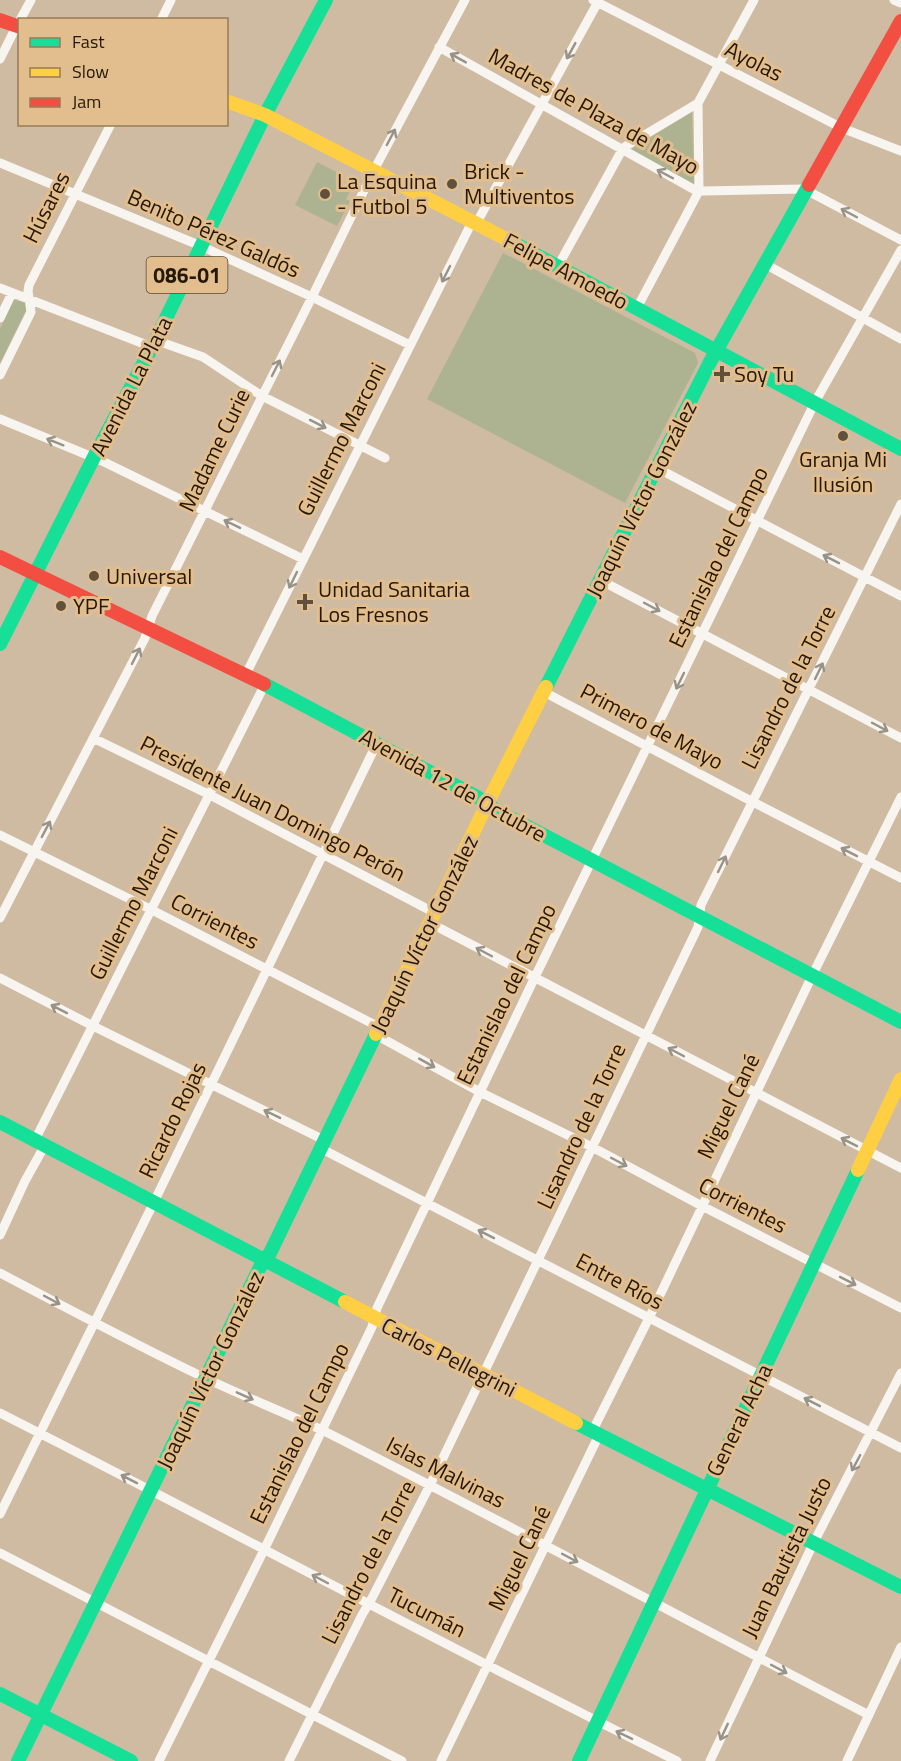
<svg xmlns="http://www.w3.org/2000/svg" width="901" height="1761" viewBox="0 0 901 1761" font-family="'Titillium Web',sans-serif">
	<rect width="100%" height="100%" fill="#cfbba2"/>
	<path fill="#adb290" d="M692 112 694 185 630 150Z
		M317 162 344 176 341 184 351 189 346 199 350 201 337 226 295 205Z
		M503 253 695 353 698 363 625 503 427 399Z
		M14 300 29 304 0 363V329Z"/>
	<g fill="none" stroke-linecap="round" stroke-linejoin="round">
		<path stroke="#f8f5f1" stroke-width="9" d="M593 0 842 128 901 151
			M894 0 901 3
			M20 20 31 0
			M161 20 171 0
			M439 47 695 190 704 191 804 189 901 240
			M0 59 18 23
			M0 163 201 246 312 297 410 345
			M476 224 599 0
			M765 264 901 339
			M558 266 622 150 626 146 698 103 754 0
			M0 288 152 347
			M637 308 699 191 698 103
			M0 318 12 293
			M155 340 203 357 262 396 385 458
			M0 375 31 312 28 291 29 285 111 124
			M0 419 102 461 303 559
			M657 468 901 596
			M600 580 901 738
			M246 674 472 222
			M544 692 753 802 901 878
			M93 738 210 795 435 913
			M0 835 152 910 379 1027
			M0 918 145 638 152 616 312 297 374 170 465 0
			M430 923 901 1168
			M0 978 93 1026 324 1140
			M376 1035 480 1092 592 1147 702 1206 901 1308
			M35 1140 265 684
			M320 1148 901 1448
			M0 1235 25 1181 45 1145
			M0 1273C68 1309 136 1345 205 1378 245 1397 286 1413 326 1432 508 1524 687 1621 869 1715
			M0 1413C226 1528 449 1648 677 1761
			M592 1432 649 1318 812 976 901 797
			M0 1514 154 1202 377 743
			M0 1553 402 1761
			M159 1761 264 1550 372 1327 377 1308 534 979 815 402 901 250
			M289 1761 362 1615 372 1598 430 1485 698 927 701 905 901 504
			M441 1761 599 1435
			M710 1761 813 1544 901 1373
			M847 1761 901 1647"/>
		<path stroke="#16e098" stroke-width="14" d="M512 242 901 449
			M0 644 94 457 152 347 265 115 326 0
			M264 684 477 797 496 810 901 1022
			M546 687 710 362 809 185
			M0 1122 345 1302
			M576 1423 901 1587
			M0 1694 131 1761
			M18 1761 261 1265 270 1253 376 1034
			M579 1761 858 1170"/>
		<path stroke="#ffcf43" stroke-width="14" d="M226 101 265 115 512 242
			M376 1034 487 804 546 687
			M858 1170 901 1079
			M345 1302 576 1423"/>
		<path stroke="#f24e42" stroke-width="14" d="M0 20 20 27
			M809 185 901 21
			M0 557 264 684"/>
	</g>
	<defs><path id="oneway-shaft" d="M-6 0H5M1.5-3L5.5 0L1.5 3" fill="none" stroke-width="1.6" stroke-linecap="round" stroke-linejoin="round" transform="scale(1.5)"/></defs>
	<g stroke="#999287">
		<use href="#oneway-shaft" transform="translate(571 51) rotate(119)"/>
		<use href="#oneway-shaft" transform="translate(458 58) rotate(-151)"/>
		<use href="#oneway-shaft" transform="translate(391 137) rotate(-62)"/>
		<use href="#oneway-shaft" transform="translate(665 174) rotate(-152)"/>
		<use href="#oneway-shaft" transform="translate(849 213) rotate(-152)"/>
		<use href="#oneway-shaft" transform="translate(446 274) rotate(117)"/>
		<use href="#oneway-shaft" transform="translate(276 368) rotate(-63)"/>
		<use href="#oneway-shaft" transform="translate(318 424) rotate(27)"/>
		<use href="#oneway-shaft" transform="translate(55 442) rotate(-158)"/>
		<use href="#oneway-shaft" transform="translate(232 524) rotate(-154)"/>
		<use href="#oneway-shaft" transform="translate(831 559) rotate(-153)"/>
		<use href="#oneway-shaft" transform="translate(293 580) rotate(116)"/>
		<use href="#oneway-shaft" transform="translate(652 607) rotate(28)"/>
		<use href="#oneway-shaft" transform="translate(136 656) rotate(-63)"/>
		<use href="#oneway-shaft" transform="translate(819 671) rotate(-64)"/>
		<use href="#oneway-shaft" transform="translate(680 681) rotate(116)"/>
		<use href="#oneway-shaft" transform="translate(880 727) rotate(28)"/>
		<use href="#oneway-shaft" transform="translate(46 829) rotate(-62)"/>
		<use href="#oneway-shaft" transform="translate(849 852) rotate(-153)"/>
		<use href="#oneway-shaft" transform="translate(722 864) rotate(-64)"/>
		<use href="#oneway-shaft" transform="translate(484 952) rotate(-152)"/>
		<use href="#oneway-shaft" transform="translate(59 1009) rotate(-153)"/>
		<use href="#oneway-shaft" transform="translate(676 1052) rotate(-152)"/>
		<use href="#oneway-shaft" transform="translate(427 1063) rotate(29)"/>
		<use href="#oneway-shaft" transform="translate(272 1114) rotate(-154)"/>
		<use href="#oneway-shaft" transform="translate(849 1142) rotate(-153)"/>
		<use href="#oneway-shaft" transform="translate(619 1162) rotate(28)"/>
		<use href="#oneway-shaft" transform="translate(486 1234) rotate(-153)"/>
		<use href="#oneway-shaft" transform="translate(848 1281) rotate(27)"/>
		<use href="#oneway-shaft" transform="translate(52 1300) rotate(28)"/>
		<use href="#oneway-shaft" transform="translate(245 1396) rotate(24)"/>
		<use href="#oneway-shaft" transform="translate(812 1402) rotate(-153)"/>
		<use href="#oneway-shaft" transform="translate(856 1463) rotate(118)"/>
		<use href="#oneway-shaft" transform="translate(129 1479) rotate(-153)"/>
		<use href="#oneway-shaft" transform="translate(570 1558) rotate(28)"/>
		<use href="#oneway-shaft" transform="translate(320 1579) rotate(-152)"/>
		<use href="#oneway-shaft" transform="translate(779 1669) rotate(28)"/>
		<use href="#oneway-shaft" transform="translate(724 1732) rotate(115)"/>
		<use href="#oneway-shaft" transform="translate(624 1735) rotate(-154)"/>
	</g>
	<g fill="#60513c" stroke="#e2be8f" stroke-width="2">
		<circle cx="452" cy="184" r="6"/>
		<circle cx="325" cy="194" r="6"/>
		<path d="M719 365h6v6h6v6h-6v6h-6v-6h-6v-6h6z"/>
		<circle cx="843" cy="436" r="6"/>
		<circle cx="94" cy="576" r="6"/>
		<path d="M302 593h6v6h6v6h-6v6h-6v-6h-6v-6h6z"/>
		<circle cx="61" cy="606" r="6"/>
	</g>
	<g text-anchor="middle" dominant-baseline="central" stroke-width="6" stroke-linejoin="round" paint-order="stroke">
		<rect fill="#e2be8f" stroke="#5e4a2e" stroke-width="1.5" x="146.5" y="257" width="81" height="36" rx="4.5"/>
		<g font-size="21" font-weight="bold" fill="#251805">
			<text x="187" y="275">086-01</text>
		</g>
		<g font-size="22" fill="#251805" stroke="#e2be8f">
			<text transform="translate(754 61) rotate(27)">Ayolas</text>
			<text transform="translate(594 111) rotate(29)">Madres de Plaza de Mayo</text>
			<text transform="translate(46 207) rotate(-63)">Húsares</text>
			<text transform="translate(214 233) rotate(24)">Benito Pérez Galdós</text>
			<text transform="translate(566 271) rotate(28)">Felipe Amoedo</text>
			<text transform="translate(131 386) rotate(-63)">Avenida La Plata</text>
			<text transform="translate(341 439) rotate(-63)">Guillermo Marconi</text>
			<text transform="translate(214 450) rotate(-64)">Madame Curie</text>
			<text transform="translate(641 499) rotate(-63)">Joaquín Víctor González</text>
			<text transform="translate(718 557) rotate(-64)">Estanislao del Campo</text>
			<text transform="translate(788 687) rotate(-63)">Lisandro de la Torre</text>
			<text transform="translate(652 726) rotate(28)">Primero de Mayo</text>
			<text transform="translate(453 785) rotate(29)">Avenida 12 de Octubre</text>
			<text transform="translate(273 808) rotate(27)">Presidente Juan Domingo Perón</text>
			<text transform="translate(133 903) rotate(-63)">Guillermo Marconi</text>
			<text transform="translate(215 921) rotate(27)">Corrientes</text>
			<text transform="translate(424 934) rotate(-64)">Joaquín Víctor González</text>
			<text transform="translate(506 994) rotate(-64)">Estanislao del Campo</text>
			<text transform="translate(728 1106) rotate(-64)">Miguel Cané</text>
			<text transform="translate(172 1120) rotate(-64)">Ricardo Rojas</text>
			<text transform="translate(581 1126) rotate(-65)">Lisandro de la Torre</text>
			<text transform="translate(743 1205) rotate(27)">Corrientes</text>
			<text transform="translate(620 1281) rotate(28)">Entre Ríos</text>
			<text transform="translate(449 1357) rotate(27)">Carlos Pellegrini</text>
			<text transform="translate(210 1370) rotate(-64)">Joaquín Víctor González</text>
			<text transform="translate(739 1420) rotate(-64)">General Acha</text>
			<text transform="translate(299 1433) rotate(-64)">Estanislao del Campo</text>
			<text transform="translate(446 1472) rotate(27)">Islas Malvinas</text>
			<text transform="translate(786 1557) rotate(-64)">Juan Bautista Justo</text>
			<text transform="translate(519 1558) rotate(-64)">Miguel Cané</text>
			<text transform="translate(368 1562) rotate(-63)">Lisandro de la Torre</text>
			<text transform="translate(427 1612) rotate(27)">Tucumán</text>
		</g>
		<g font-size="22" fill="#251805" stroke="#e2be8f" text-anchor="start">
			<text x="464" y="171">Brick -<tspan x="464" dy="25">Multiventos</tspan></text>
			<text x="337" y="181">La Esquina<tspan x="337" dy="25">- Futbol 5</tspan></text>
			<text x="734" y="374">Soy Tu</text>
			<text x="843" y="459" text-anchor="middle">Granja Mi<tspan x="843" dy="25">Ilusión</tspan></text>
			<text x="106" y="576">Universal</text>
			<text x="318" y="589">Unidad Sanitaria<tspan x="318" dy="25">Los Fresnos</tspan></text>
			<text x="73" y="606">YPF</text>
		</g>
	</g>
	<rect x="18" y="18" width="210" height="108" fill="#e2be8f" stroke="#967c58" stroke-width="1.5"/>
	<rect x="30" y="38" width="30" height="9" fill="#16e098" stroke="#967c58" stroke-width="1.5"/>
	<text x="72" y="48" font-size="18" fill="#251805">Fast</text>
	<rect x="30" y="68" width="30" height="9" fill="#ffcf43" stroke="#967c58" stroke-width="1.5"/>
	<text x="72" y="78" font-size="18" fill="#251805">Slow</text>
	<rect x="30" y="98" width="30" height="9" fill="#f24e42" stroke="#967c58" stroke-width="1.5"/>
	<text x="72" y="108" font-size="18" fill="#251805">Jam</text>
</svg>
